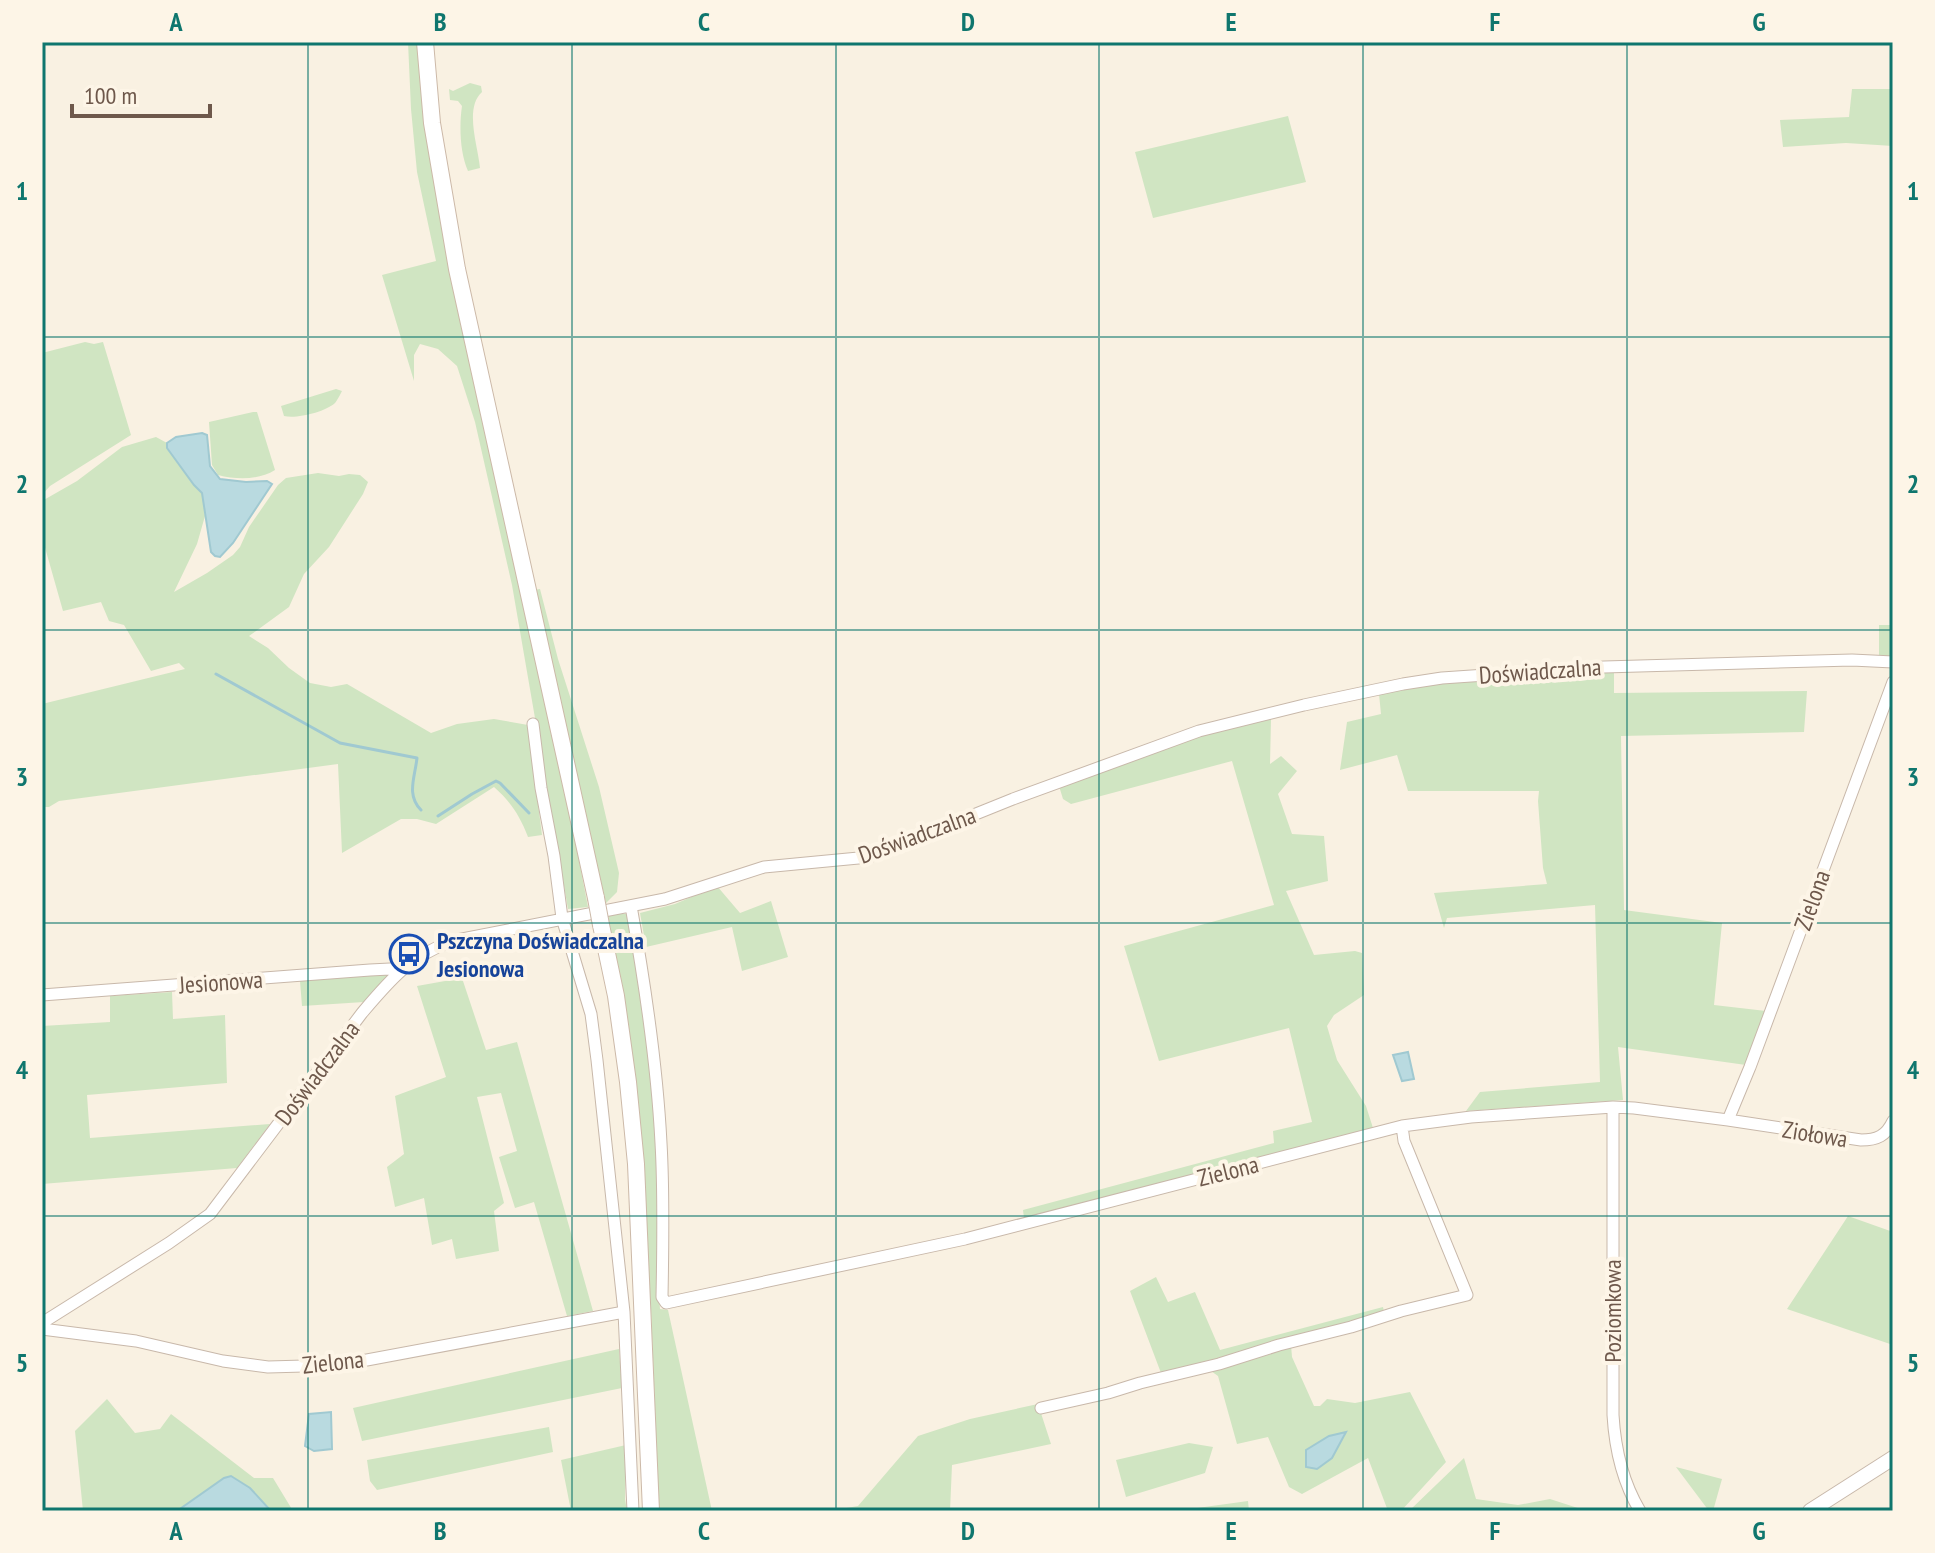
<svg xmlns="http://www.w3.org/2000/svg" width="1935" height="1553" viewBox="0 0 1935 1553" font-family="'PT Sans Narrow',sans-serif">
	<rect width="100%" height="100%" fill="#f9f1e2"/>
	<path fill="#d0e5c2" d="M408 42H420L588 907 568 909 512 585 475 422 457 366 438 349 420 344 414 355V381L382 275 436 261 417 172 411 109Z
		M470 83 481 86 482 92C464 108 478 146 480 168L468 171C460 153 459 126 462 106L458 101 450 100 449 89 453 91Z
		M1852 89H1893V146L1846 143 1783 147 1780 120 1849 117Z
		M1288 116 1306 182 1153 218 1135 152Z
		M85 342 94 344 103 342 131 435 50 486 42 495V353Z
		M336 389 342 391C341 393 337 401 335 403 325 412 297 419 284 416L281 406Z
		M253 412H257L275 470C259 480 237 480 218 475L212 465 209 422Z
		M156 437 167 443V448L194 485 202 493 205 516 197 544 174 592 207 573 233 555 240 547 249 527 278 485 286 478 318 473 339 476 349 474 360 475 368 482 363 494 329 547 304 574 289 607 249 636 268 648 289 668 310 683 331 687 347 684 431 733 457 724 494 719 528 725 542 835 528 837C520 816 511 802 494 787L436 824 417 819H401L342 853 338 764 59 801 49 807H42V704L185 669 179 663 151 671 124 625 109 621 101 602 63 611 42 537V501L77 481 122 447Z
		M540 589 558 659 599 787 619 873 617 892 606 903 533 590Z
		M1879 625H1893V657L1879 655Z
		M1614 672V693L1807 691 1804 732 1621 736 1624 910 1722 923 1714 1005 1766 1011 1746 1065 1618 1047 1623 1100 1466 1111 1480 1092 1600 1082 1595 905 1447 918 1444 928 1434 893 1547 884 1543 868 1538 801 1539 791H1408L1397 755 1340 770 1347 722 1381 714 1379 694 1439 684Z
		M1271 719 1270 764 1281 756 1297 771 1278 794 1292 834 1324 836 1328 881 1286 891 1314 955 1355 951 1362 953 1364 995 1334 1015 1327 1026 1337 1060 1366 1106 1373 1128 1024 1218 1023 1210 1274 1143 1273 1131 1312 1122 1289 1028 1159 1061 1124 946 1274 905 1232 761 1071 804 1063 799 1059 786 1198 737Z
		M717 886 740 913 771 901 788 957 742 971 732 927 646 947 640 913 675 904Z
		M608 914H628L651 1076 660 1207 658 1284 660 1309 668 1310 712 1511H659L651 1308 635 1071Z
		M381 972 388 975 384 982 364 1002 302 1006 300 981Z
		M462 978 486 1050 517 1042 593 1311 567 1316 534 1202 515 1208 499 1157 517 1151 501 1093 477 1097 504 1203 494 1211 499 1251 456 1259 452 1239 432 1245 424 1198 395 1207 387 1167 404 1154 395 1096 446 1077 417 986Z
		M172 992 173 1019 225 1015 227 1083 87 1095 90 1138 270 1124 237 1168 42 1184V1026L110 1022V996Z
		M1848 1216 1893 1232V1345L1787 1309Z
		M1156 1277 1168 1302 1195 1292 1220 1350 1383 1307 1384 1312 1217 1360 1161 1373 1130 1291Z
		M1291 1345 1292 1357 1314 1406H1320L1327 1399 1355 1403 1410 1392 1446 1462 1401 1511H1388L1368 1458 1302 1494 1289 1487 1268 1437 1237 1444 1218 1376 1211 1371Z
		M619 1349 622 1388 362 1441 353 1408Z
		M107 1399 135 1433 160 1429 171 1414 254 1478H273L293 1511H271L261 1501 224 1478 178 1511H83L75 1431Z
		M1038 1404 1051 1444 952 1465 950 1511H829L858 1506 918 1436 970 1419Z
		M549 1427 553 1452 377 1490 370 1481 367 1460Z
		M1189 1443 1213 1447 1205 1473 1126 1497 1116 1460Z
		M626 1445 625 1499 627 1511H571L561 1460Z
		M1464 1458 1476 1499 1518 1505 1550 1499 1587 1511H1409Z
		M1676 1467 1722 1479 1713 1511H1709Z
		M1248 1501 1249 1511H1185L1186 1508 1190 1509Z"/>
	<path fill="#b9dae0" stroke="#a0c9d1" stroke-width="2" d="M202 433 207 435 210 466 220 479 246 482 267 481 272 484 233 543 220 557 215 556 211 552 202 493 194 485 167 448V443L176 437Z
		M1408 1052 1414 1079 1402 1081 1393 1055Z
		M331 1412 332 1449 314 1451 305 1446 309 1414Z
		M1346 1432 1332 1458 1317 1469 1306 1467V1450L1329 1436Z
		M231 1476 250 1488 271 1511H177L224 1478Z"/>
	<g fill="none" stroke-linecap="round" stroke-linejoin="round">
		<path stroke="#a0c9d1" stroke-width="3" d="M216 674 340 743 417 758C415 777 406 795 421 810
			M438 816 472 794 496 781 500 783 529 813"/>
		<defs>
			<path id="minor" d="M533 724 541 788 554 856 562 918 591 1014 597 1060 624 1312 633 1511
				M631 906C645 984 657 1064 661 1143 664 1194 663 1246 662 1297L666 1303 965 1239 1402 1126 1471 1117 1613 1107 1634 1108 1728 1120 1750 1067 1893 682
				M42 995 370 970 390 969 399 970
				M1613 1107V1415C1615 1449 1622 1481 1640 1511
				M1728 1120 1861 1140C1877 1140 1886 1136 1893 1121
				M42 1323 169 1243 210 1214 362 1013C390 980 409 957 452 941L665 899 764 867 869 857 1013 799 1199 731 1304 705 1403 684 1442 678 1604 667 1852 660 1893 662
				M42 1329 136 1341 223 1361 268 1367 340 1365 624 1312
				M1041 1408 1108 1393 1140 1383 1219 1364 1279 1345 1351 1327 1401 1311 1467 1295 1404 1141 1402 1126"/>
			<path id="tertiary" d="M1810 1511 1893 1458"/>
			<path id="secondary" d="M425 42 432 123 457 269 596 898
				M601 925 616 996 628 1082 636 1164 651 1511"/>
		</defs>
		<use href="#minor" stroke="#c8b8aa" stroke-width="13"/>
		<use href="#tertiary" stroke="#c8b8aa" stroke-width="16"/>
		<use href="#secondary" stroke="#ccb9a8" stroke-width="18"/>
		<use href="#minor" stroke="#fff" stroke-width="11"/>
		<use href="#tertiary" stroke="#fff" stroke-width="14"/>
		<use href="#secondary" stroke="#fff" stroke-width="16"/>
		<defs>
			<path id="secondary-bridge" d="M596 898 601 925"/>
		</defs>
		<use href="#secondary-bridge" stroke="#ccb9a8" stroke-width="18" stroke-linecap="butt"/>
		<use href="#secondary-bridge" stroke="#fff" stroke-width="16"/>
	</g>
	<path fill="none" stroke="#0f766e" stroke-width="2" stroke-opacity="0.55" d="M308 42V1511M572 42V1511M836 42V1511M1099 42V1511M1363 42V1511M1627 42V1511M42 337H1893M42 630H1893M42 923H1893M42 1216H1893"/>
	<defs>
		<symbol id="bus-ring" viewBox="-11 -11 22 22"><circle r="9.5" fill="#fdf5e7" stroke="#1a4fb4" stroke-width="1.5"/><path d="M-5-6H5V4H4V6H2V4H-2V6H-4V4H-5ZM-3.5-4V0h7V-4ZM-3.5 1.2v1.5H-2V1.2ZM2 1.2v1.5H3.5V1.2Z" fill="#1a4fb4"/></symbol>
	</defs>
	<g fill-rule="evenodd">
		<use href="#bus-ring" x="387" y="932" width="44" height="44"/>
	</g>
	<g text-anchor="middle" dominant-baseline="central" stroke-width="8" stroke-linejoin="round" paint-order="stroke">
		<g font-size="24" fill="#6e584b" stroke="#fdf5e7">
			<text transform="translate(1540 671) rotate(-4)">Doświadczalna</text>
			<text transform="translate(917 835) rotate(-20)">Doświadczalna</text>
			<text transform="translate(1812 900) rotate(-70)">Zielona</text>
			<text transform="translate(221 982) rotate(-4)">Jesionowa</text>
			<text transform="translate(317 1073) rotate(-53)">Doświadczalna</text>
			<text transform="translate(1815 1134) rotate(9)">Ziołowa</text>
			<text transform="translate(1228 1171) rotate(-14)">Zielona</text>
			<text transform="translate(1612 1311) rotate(-90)">Poziomkowa</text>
			<text transform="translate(333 1362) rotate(-6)">Zielona</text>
		</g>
		<g font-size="24" font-weight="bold" fill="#164399" stroke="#fdf5e7" text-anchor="start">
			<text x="437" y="940">Pszczyna Doświadczalna<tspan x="437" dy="28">Jesionowa</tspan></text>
		</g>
	</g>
	<rect width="1935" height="1553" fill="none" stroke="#fdf5e7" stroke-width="88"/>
	<path d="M72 104v12h138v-12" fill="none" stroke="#6e584b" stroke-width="4"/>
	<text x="84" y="104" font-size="24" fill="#6e584b" stroke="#fdf5e7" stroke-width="6" paint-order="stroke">100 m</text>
	<rect x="44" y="44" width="1847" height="1465" fill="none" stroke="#0f766e" stroke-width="3"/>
	<g font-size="26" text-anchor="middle" font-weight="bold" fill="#0f766e">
		<text x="176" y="31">A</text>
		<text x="440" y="31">B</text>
		<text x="704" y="31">C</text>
		<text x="968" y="31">D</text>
		<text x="1231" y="31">E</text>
		<text x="1495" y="31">F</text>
		<text x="1759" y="31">G</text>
		<text x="22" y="200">1</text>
		<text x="1913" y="200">1</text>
		<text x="22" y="493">2</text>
		<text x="1913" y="493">2</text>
		<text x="22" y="786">3</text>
		<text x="1913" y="786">3</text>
		<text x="22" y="1079">4</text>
		<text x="1913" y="1079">4</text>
		<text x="22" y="1372">5</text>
		<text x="1913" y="1372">5</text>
		<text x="176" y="1540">A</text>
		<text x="440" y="1540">B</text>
		<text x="704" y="1540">C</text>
		<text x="968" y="1540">D</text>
		<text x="1231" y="1540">E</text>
		<text x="1495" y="1540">F</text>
		<text x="1759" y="1540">G</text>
	</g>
</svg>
